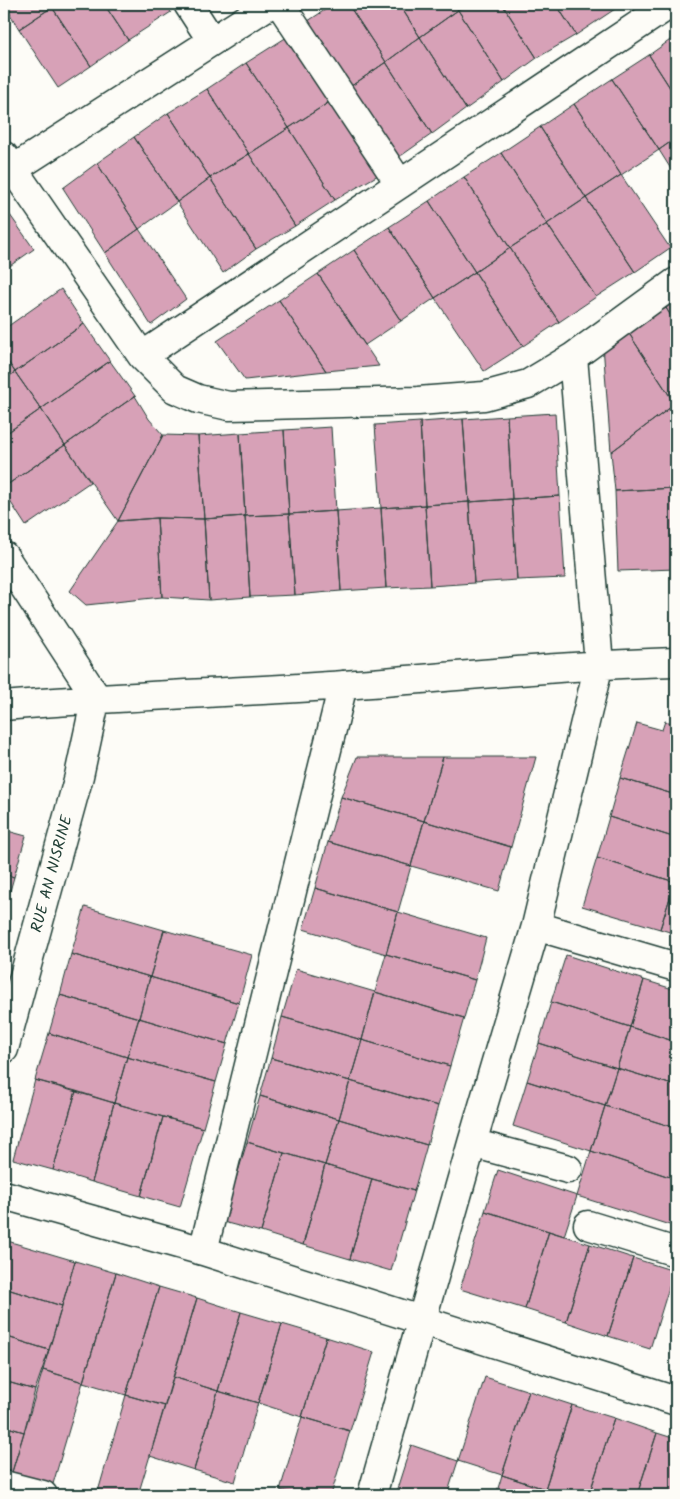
<svg xmlns="http://www.w3.org/2000/svg" width="680" height="1499" viewBox="0 0 680 1499" font-family="Kalam,sans-serif">
	<rect width="100%" height="100%" fill="#fdfcf7"/>
	<filter id="ink" filterUnits="userSpaceOnUse"><feTurbulence type="fractalNoise" baseFrequency=".02" numOctaves="2"/><feDisplacementMap in="SourceGraphic" scale="10" xChannelSelector="R" yChannelSelector="G"/><feConvolveMatrix kernelMatrix="1 2 1 2 8 2 1 2 1" color-interpolation-filters="sRGB"/></filter>
	<g filter="url(#ink)">
		<path fill="#d7a1b7" stroke="#1f3d34" d="M4 4H57L19 29Z
			M57 4H104L128 40 91 66 52 7Z
			M104 4H166L171 12 128 40Z
			M334 4H348L386 62 347 89 305 23Z
			M348 4H399L420 37 386 62Z
			M399 4H454L458 10 420 37Z
			M467 4H502L537 58 504 82 458 10Z
			M502 4H556L576 35 537 58Z
			M556 4H612L615 9 576 35Z
			M52 7 91 66 58 88 19 29Z
			M458 10 504 82 466 109 420 37Z
			M676 36V97L649 55Z
			M287 37 331 101 289 128 246 63Z
			M420 37 466 109 432 134 386 62Z
			M649 55 676 97V138L659 150 612 79Z
			M386 62 432 134 395 160 347 89Z
			M246 63 289 128 249 154 207 89Z
			M612 79 659 150 621 175 574 104Z
			M207 89 249 154 210 178 168 113Z
			M331 101 380 174 335 200 289 128Z
			M574 104 621 175 586 198 540 127Z
			M168 113 210 178 177 202 134 137Z
			M540 127 586 198 547 224 501 153Z
			M289 128 335 200 295 226 249 154Z
			M134 137 177 202 139 229 97 163Z
			M676 138V177L659 150Z
			M501 153 547 224 510 248 464 177Z
			M249 154 295 226 256 249 210 178Z
			M97 163 139 229 105 253 63 188Z
			M621 175 670 248 635 272 586 198Z
			M464 177 510 248 475 272 429 201Z
			M210 178 256 249 223 273 177 202Z
			M586 198 635 272 596 297 547 224Z
			M429 201 475 272 435 298 389 227Z
			M5 208 34 249 4 270V209Z
			M547 224 596 297 559 322 510 248Z
			M389 227 435 298 401 321 354 250Z
			M139 229 186 299 151 325 105 253Z
			M510 248 559 322 523 346 475 272Z
			M354 250 401 321 365 345 318 274Z
			M475 272 523 346 484 371 435 298Z
			M318 274 365 345 379 366 326 371 279 300Z
			M61 289 84 324 15 372 4 356V329Z
			M279 300 326 371 245 380 217 341Z
			M676 301V324L666 308Z
			M666 308 676 324 675 404 628 332Z
			M84 324 110 361 41 409 15 372Z
			M628 332 675 404 611 452 603 345Z
			M4 356 15 372 4 380Z
			M110 361 135 396 65 445 41 409Z
			M15 372 41 409 4 435V380Z
			M135 396 149 419 163 435 118 521 65 445Z
			M675 404 676 488 615 491 611 452Z
			M41 409 65 445 4 487V435Z
			M555 413 560 496 512 499 507 416Z
			M507 416 512 499 469 502 463 419Z
			M463 419 469 502 425 505 420 422Z
			M420 422 425 505 381 508 375 425Z
			M331 427 336 511 289 514 284 430Z
			M284 430 289 514 245 516 240 433Z
			M240 433 245 516 204 519 198 436Z
			M163 435 198 436 204 519 157 518 118 521Z
			M65 445 90 482 26 526 4 492V487Z
			M676 488V569L618 571 615 491Z
			M560 496 565 578 517 580 512 499Z
			M512 499 517 580 474 583 469 502Z
			M469 502 474 583 430 586 425 505Z
			M425 505 430 586 386 588 381 508Z
			M381 508 386 588 341 591 336 511Z
			M336 511 341 591 295 595 289 514Z
			M289 514 295 595 250 597 245 516Z
			M245 516 250 597 209 600 204 519Z
			M157 518 204 519 209 600 162 597Z
			M157 518 162 597 86 605 70 591 118 521Z
			M665 721 676 724V795L620 778 637 723 662 730Z
			M357 757H443L424 821 341 797Z
			M443 757H536L511 847 424 821Z
			M620 778 676 795V838L609 817Z
			M341 797 424 821 411 866 328 842Z
			M609 817 676 838 675 882 597 858Z
			M424 821 511 847 499 891 411 866Z
			M4 830 26 836 14 877 4 874Z
			M328 842 411 866 398 912 315 888Z
			M597 858 675 882 660 929 582 906Z
			M4 874 14 877 4 912Z
			M675 882H676V934L660 929Z
			M315 888 398 912 386 954 303 929Z
			M85 907 164 930 150 977 71 954Z
			M398 912 486 938 475 980 386 954Z
			M164 930 252 955 239 1003 150 977Z
			M71 954 150 977 139 1018 60 995Z
			M386 954 475 980 464 1018 375 992Z
			M566 955 644 980 630 1027 551 1002Z
			M296 969 375 992 362 1040 282 1017Z
			M150 977 239 1003 227 1044 139 1018Z
			M644 980 676 990V1042L630 1027Z
			M375 992 464 1018 450 1066 362 1040Z
			M60 995 139 1018 127 1057 49 1033Z
			M551 1002 630 1027 617 1068 539 1043Z
			M282 1017 362 1040 350 1081 271 1058Z
			M139 1018 227 1044 216 1082 127 1057Z
			M630 1027 676 1042V1086L617 1068Z
			M49 1033 127 1057 114 1103 35 1080Z
			M362 1040 450 1066 438 1106 350 1081Z
			M539 1043 617 1068 605 1106 527 1081Z
			M127 1057 216 1082 203 1128 114 1103Z
			M271 1058 350 1081 339 1119 260 1096Z
			M617 1068 676 1086V1128L605 1106Z
			M35 1080 76 1091 53 1170 13 1159Z
			M350 1081 438 1106 427 1145 339 1119Z
			M527 1081 605 1106 591 1151 513 1126Z
			M76 1091 114 1103 92 1182 53 1170Z
			M260 1096 339 1119 325 1165 247 1142Z
			M114 1103 163 1117 141 1196 92 1182Z
			M605 1106 676 1128V1179L591 1151Z
			M163 1117 203 1128 180 1207 141 1196Z
			M339 1119 427 1145 414 1191 325 1165Z
			M247 1142 284 1153 261 1232 223 1222Z
			M591 1151 676 1179V1227L577 1196Z
			M284 1153 325 1165 303 1245 261 1232Z
			M325 1165 372 1179 350 1259 303 1245Z
			M498 1170 577 1196 564 1236 485 1211Z
			M372 1179 414 1191 391 1271 350 1259Z
			M485 1211 549 1231 525 1309 460 1289Z
			M549 1231 590 1244 566 1322 525 1309Z
			M4 1240 75 1261 62 1306 4 1288Z
			M590 1244 633 1258 608 1336 566 1322Z
			M633 1258 674 1271 650 1349 608 1336Z
			M75 1261 116 1273 83 1382 43 1370Z
			M116 1273 159 1287 126 1395 83 1382Z
			M159 1287 197 1298 165 1406 126 1395Z
			M4 1288 62 1306 49 1350 4 1336Z
			M197 1298 241 1312 218 1391 173 1377Z
			M241 1312 282 1324 258 1403 218 1391Z
			M282 1324 326 1337 302 1417 258 1403Z
			M4 1336 49 1350 35 1390 4 1381Z
			M326 1337 374 1352 350 1431 302 1417Z
			M43 1370 83 1382 53 1484 12 1472Z
			M173 1377 218 1391 194 1470 150 1456Z
			M485 1377 529 1391 502 1475 458 1461Z
			M4 1381 35 1390 24 1432 4 1426Z
			M218 1391 258 1403 235 1482 194 1470Z
			M529 1391 572 1405 545 1489 502 1475Z
			M126 1395 165 1406 138 1495H97Z
			M572 1405 614 1418 589 1495H563L545 1489Z
			M302 1417 350 1431 331 1495H299L280 1490Z
			M614 1418 657 1433 637 1495H589Z
			M4 1426 24 1432 12 1472 4 1469Z
			M657 1433 676 1439V1495H637Z
			M411 1445 458 1461 447 1495H395Z
			M502 1475 545 1489 543 1495H496Z"/>
		<g fill="none" stroke-linecap="round" stroke-linejoin="round">
			<defs>
				<path id="street" d="M188 4 212 41
					M280 4 400 184
					M4 156 142 356 175 389 198 399 229 406 418 401 484 396 528 384 573 357
					M4 175 270 4
					M142 356 670 4
					M4 556 96 697 79 776 4 1049
					M4 706C117 696 231 693 344 685 455 677 565 665 676 662
					M536 926 676 967
					M472 1143 568 1169
					M4 1195 203 1251 676 1401
					M588 1225 676 1252
					M203 1251 343 685
					M4 1485 43 1495
					M372 1495 472 1143 536 926 599 664 573 357 676 282"/>
			</defs>
			<use href="#street" stroke="#1f3d34" stroke-width="31"/>
			<use href="#street" stroke="#fdfcf7" stroke-width="28"/>
		</g>
	</g>
	<g text-anchor="middle" dominant-baseline="central" stroke-width="4" stroke-linejoin="round" paint-order="stroke">
		<g font-size="16" fill="#1f3d34" stroke="#fdfcf7">
			<text transform="translate(52 874) rotate(-75)">RUE AN NISRINE</text>
		</g>
	</g>
	<rect width="680" height="1499" fill="none" stroke="#fdfcf7" stroke-width="20"/>
	<rect x="10" y="10" width="660" height="1479" fill="none" stroke="#1f3d34" stroke-width="2" filter="url(#ink)"/>
</svg>
